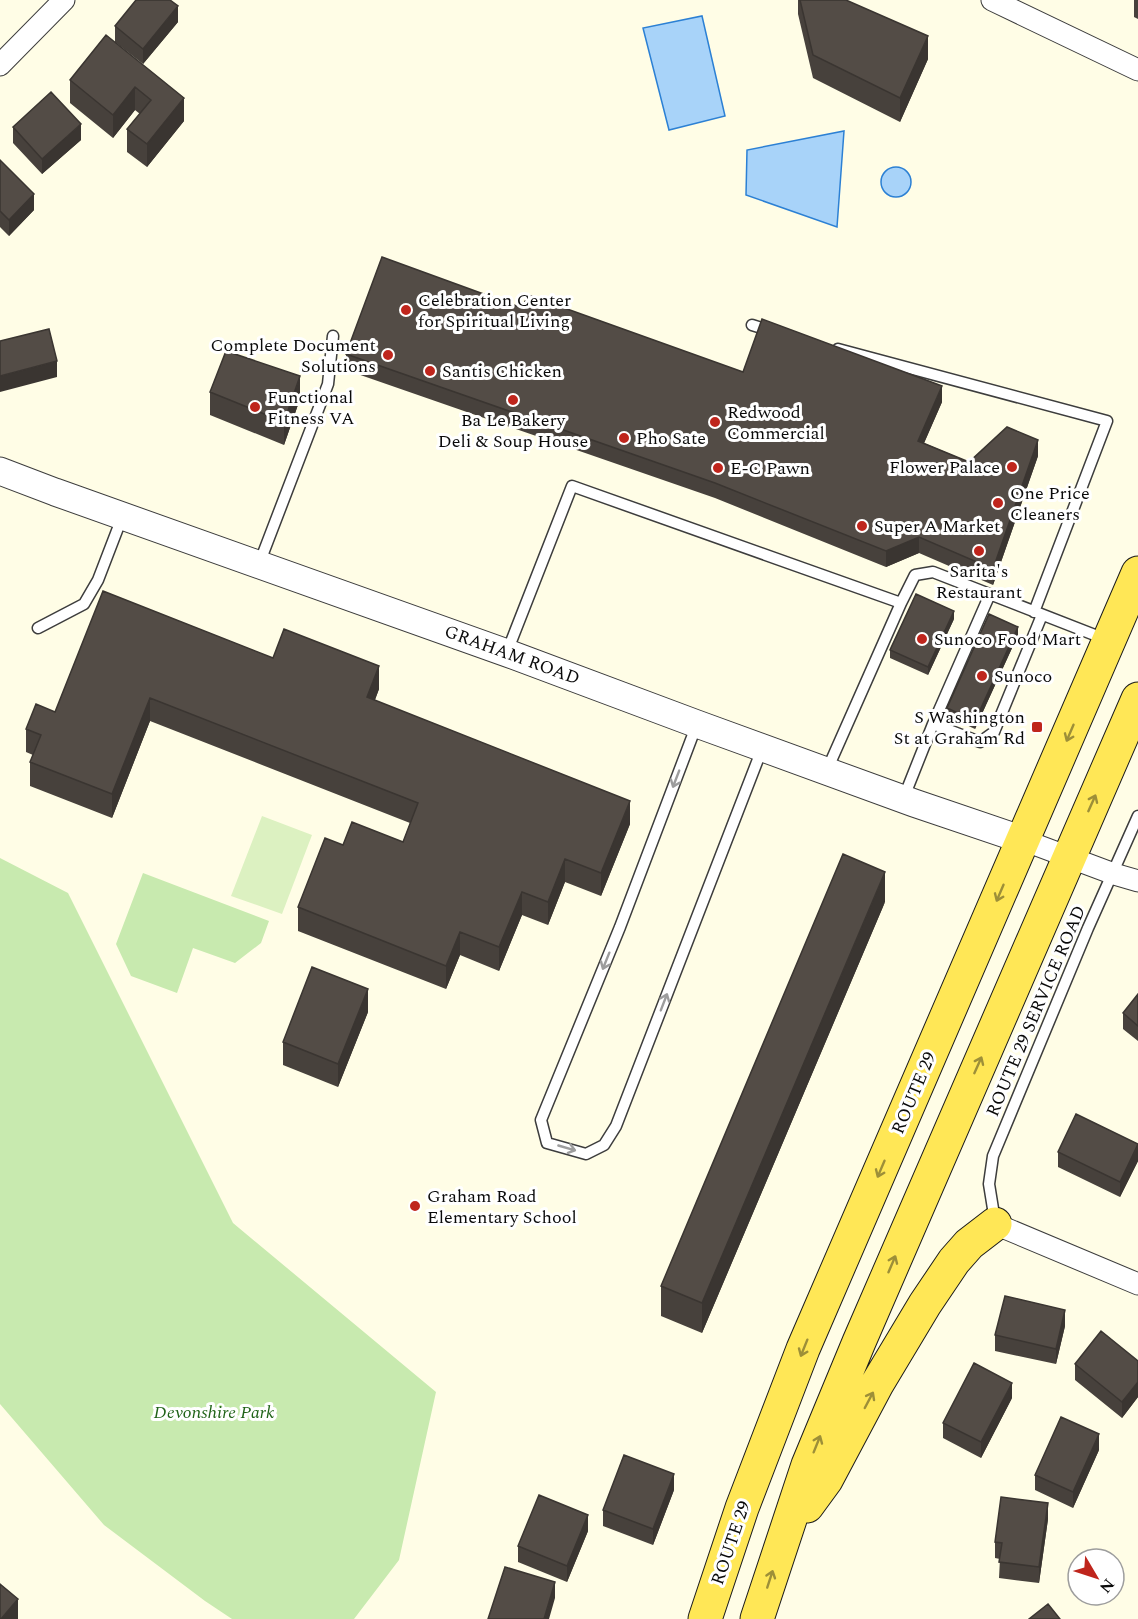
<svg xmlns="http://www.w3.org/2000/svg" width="1138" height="1619" viewBox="0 0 1138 1619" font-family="Spectral,serif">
	<rect width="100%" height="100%" fill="#fffde6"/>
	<path fill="#c8eaaf" d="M0 858 68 893 233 1223 436 1392 399 1560 354 1619H232L205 1601 104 1525 0 1404Z
		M143 873 269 921 261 943 235 963 193 948 177 993 131 976 116 944Z"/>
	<path fill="#dcf1c1" d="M262 816 312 835 282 914 231 896Z"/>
	<path fill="#a8d3f9" stroke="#2c80d4" stroke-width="1.5" d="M702 16 725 116 669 130 643 28Z
		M844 131 837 227 746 195 747 150Z
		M881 182a15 15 0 1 1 30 0a15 15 0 1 1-30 0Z"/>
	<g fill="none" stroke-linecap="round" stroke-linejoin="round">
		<defs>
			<path id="service" d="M752 325 771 331
				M838 349 1107 421 1034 612
				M259 564 328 384 333 336
				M901 603 915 575 933 572 1105 639
				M38 628 84 604 98 580 123 515
				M507 652 572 486 901 603 827 770
				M697 724 620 927 541 1120 547 1143 586 1154 604 1145 616 1126 762 749
				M933 724 990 594
				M904 797 933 724 980 742 994 732 1042 615
				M995 1221 989 1184 993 1156 1088 928 1138 816"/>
			<path id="minor" d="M992 0 1138 70
				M0 65 64 0
				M1023 840 1114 874 1138 881
				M995 1224 1138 1284"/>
			<path id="tertiary" d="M0 471 55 492 507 653 697 724 914 803 1023 840"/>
			<path id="primary" d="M807 1506 826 1480 877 1384 925 1304 954 1261 969 1244 995 1224
				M705 1619 742 1508 803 1349 1138 573
				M757 1619 808 1465 859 1342 1138 699"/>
		</defs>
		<use href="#service" stroke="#3d3d3d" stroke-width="13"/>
		<use href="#minor" stroke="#3d3d3d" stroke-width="23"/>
		<use href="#tertiary" stroke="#3d3d3d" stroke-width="29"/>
		<use href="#primary" stroke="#1b1b1b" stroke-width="35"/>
		<use href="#service" stroke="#fff" stroke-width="10"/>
		<use href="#minor" stroke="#fff" stroke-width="21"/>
		<use href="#tertiary" stroke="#fff" stroke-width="27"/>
		<use href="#primary" stroke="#ffe756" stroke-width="33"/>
	</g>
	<path fill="#47413c" d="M798 0H846L928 59 900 122 813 78 798 14Z
		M1134 0H1138V19L1134 17Z
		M178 22 143 64 115 42V26Z
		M106 35 184 121 147 167 127 152V129L140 114 135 110 113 138 70 103V80Z
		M13 127 81 140 42 174 13 143Z
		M0 160 34 210 9 236 0 227Z
		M522 308 743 372 942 402 924 443 969 462 1038 456 993 585 919 553 886 567 715 498 346 370V354Z
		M210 392 300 399 284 445 210 415Z
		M954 619 928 675 890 658V650Z
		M1018 635 975 729 947 716V708Z
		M273 658 379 689 375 700 630 824 601 896 565 882 548 925 522 915 499 971 460 955 446 989 298 931V907L343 845 403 842 410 823 150 721 112 818 30 786V762L33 755 26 752V729L55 712Z
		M885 902 702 1333 661 1316V1286Z
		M1138 994V1041L1123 1029V1013Z
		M368 1012 338 1087 283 1065V1042Z
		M1138 1144V1161L1120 1197 1058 1167V1152Z
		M1065 1326 1056 1364 995 1351V1335Z
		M1138 1361V1397L1122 1418 1075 1380V1364Z
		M1012 1398 981 1458 943 1438V1423Z
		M1099 1450 1073 1508 1035 1490V1475Z
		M674 1490 653 1545 603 1526V1510Z
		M1048 1519 1039 1583 999 1578 1000 1559 995 1558V1542Z
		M588 1531 567 1582 518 1562V1546Z"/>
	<path fill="#3a3531" d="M178 6V22L143 64V49Z
		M928 36V59L900 122V98Z
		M135 87V110L113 138V115Z
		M184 98V121L147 167V144Z
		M81 124V140L42 174V159Z
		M34 194V210L9 236V220Z
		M57 361V377L0 392V376Z
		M300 376V399L284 445V422Z
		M942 386V402L918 457V441Z
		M1038 440V456L993 585V569Z
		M919 537V553L886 567V551Z
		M954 611V619L928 675V667Z
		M1018 627V635L975 729V721Z
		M379 666V689L367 720V697Z
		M150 698V721L112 818V794Z
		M630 801V824L601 896V873Z
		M565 859V882L548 925V902Z
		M885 872V902L702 1333V1303Z
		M522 892V915L499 971V947Z
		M460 932V955L446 989V966Z
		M368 989V1012L338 1087V1064Z
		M1138 1146V1161L1120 1197V1182Z
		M1065 1310V1326L1056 1364V1349Z
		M1138 1382V1397L1122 1418V1402Z
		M1012 1383V1398L981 1458V1442Z
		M1099 1434V1450L1073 1508V1492Z
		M674 1474V1490L653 1545V1529Z
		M1048 1503V1519L1039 1583V1567Z
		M588 1515V1531L567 1582V1566Z
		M555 1582V1598L549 1619H544Z
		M18 1599V1619H1Z"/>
	<path fill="#534c46" stroke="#3a3531" stroke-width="1.5" d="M136 0H170L178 6 143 49 115 26Z
		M800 0H846L928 36 900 98 813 55Z
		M106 35 184 98 147 144 127 129 151 100 135 87 113 115 70 80Z
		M51 92 81 124 42 159 13 127Z
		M0 160 34 194 9 220 0 211Z
		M382 257 522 308 528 295 743 372 762 319 942 386 918 441 969 462 1007 427 1038 440 993 569 919 537 886 551 715 483 346 354Z
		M49 329 57 361 0 376V341Z
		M226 351 300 376 284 422 210 392Z
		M103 591 273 658 284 629 379 666 367 697 630 801 601 873 565 859 548 902 522 892 499 947 460 932 446 966 298 907 325 838 343 845 352 822 403 842 418 803 150 698 112 794 30 762 41 735 26 729 36 704 55 712Z
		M916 594 954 611 928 667 890 650Z
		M989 614 1018 627 975 721 947 708Z
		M843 854 885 872 702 1303 661 1286Z
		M312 967 368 989 338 1064 283 1042Z
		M1138 994V1026L1123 1013Z
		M1076 1114 1138 1144 1120 1182 1058 1152Z
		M1005 1296 1065 1310 1056 1349 995 1335Z
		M1101 1331 1138 1361V1382L1122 1402 1075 1364Z
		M974 1363 1012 1383 981 1442 943 1423Z
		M1061 1417 1099 1434 1073 1492 1035 1475Z
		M624 1455 674 1474 653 1529 603 1510Z
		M539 1495 588 1515 567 1566 518 1546Z
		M1001 1497 1048 1503 1039 1567 999 1562 1002 1543 995 1542Z
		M505 1567 555 1582 544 1619H488Z
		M0 1584 18 1599 1 1619H0Z
		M1048 1604 1060 1619H1029Z"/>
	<defs><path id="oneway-shaft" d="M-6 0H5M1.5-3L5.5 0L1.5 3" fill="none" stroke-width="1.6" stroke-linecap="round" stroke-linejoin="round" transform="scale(1.5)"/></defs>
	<g stroke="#9d8f38">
		<use href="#oneway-shaft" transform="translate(1070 733) rotate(113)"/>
		<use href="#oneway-shaft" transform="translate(1092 803) rotate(-66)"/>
		<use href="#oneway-shaft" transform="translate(1000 893) rotate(113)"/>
		<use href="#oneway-shaft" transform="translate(978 1065) rotate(-66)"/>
		<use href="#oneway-shaft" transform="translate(881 1169) rotate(113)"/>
		<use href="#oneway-shaft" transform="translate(892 1264) rotate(-67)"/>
		<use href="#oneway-shaft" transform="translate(804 1348) rotate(112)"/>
		<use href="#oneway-shaft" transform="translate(869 1400) rotate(-62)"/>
		<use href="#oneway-shaft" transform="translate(817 1444) rotate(-68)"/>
		<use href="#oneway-shaft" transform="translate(770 1579) rotate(-72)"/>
	</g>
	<g stroke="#9d9d9d">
		<use href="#oneway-shaft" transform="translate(676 779) rotate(111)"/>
		<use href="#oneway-shaft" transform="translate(606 961) rotate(112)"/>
		<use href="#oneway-shaft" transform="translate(664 1002) rotate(-69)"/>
		<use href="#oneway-shaft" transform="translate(567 1148) rotate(16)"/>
	</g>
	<g fill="#bf251c" stroke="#fff" stroke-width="2">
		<circle cx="406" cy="310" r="6"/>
		<circle cx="388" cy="355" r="6"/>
		<circle cx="430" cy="371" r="6"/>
		<circle cx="513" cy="400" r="6"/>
		<circle cx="255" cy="407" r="6"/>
		<circle cx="715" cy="422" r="6"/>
		<circle cx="624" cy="438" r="6"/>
		<circle cx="1012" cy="467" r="6"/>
		<circle cx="718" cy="468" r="6"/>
		<circle cx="998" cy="503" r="6"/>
		<circle cx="862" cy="526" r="6"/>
		<circle cx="979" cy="551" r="6"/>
		<circle cx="922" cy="639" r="6"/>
		<circle cx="982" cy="676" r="6"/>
		<rect x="1031" y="721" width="12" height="12" rx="3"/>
		<circle cx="415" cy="1206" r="6"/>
	</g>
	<g text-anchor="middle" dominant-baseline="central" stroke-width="6" stroke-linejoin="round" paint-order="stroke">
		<g font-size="18" fill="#0a0a0a" stroke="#fff" text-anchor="start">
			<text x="418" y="300">Celebration Center<tspan x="418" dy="21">for Spiritual Living</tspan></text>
			<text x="376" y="345" text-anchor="end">Complete Document<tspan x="376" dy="21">Solutions</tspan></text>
			<text x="442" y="371">Santis Chicken</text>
			<text x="267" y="397">Functional<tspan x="267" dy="21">Fitness VA</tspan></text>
			<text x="727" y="412">Redwood<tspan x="727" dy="21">Commercial</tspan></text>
			<text x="513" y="420" text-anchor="middle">Ba Le Bakery<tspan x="513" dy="21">Deli &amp; Soup House</tspan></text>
			<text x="636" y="438">Pho Sate</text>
			<text x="1000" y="467" text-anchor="end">Flower Palace</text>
			<text x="730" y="468">E-C Pawn</text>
			<text x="1010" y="493">One Price<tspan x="1010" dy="21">Cleaners</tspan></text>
			<text x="874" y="526">Super A Market</text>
			<text x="979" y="571" text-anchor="middle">Sarita's<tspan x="979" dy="21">Restaurant</tspan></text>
			<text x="934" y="639">Sunoco Food Mart</text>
			<text x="994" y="676">Sunoco</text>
			<text x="1025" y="717" text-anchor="end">S Washington<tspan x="1025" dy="21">St at Graham Rd</tspan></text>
			<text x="427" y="1196">Graham Road<tspan x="427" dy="21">Elementary School</tspan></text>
		</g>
		<g font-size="18" fill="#0a0a0a" stroke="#fff">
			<text transform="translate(512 655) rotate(20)">GRAHAM ROAD</text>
			<text transform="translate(1036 1011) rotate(-67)">ROUTE 29 SERVICE ROAD</text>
			<text transform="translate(914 1093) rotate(-67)">ROUTE 29</text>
			<text transform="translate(731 1543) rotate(-71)">ROUTE 29</text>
		</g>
		<g font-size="18" font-style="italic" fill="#206318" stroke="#fff">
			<text x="214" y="1412">Devonshire Park</text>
		</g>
	</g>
	<g transform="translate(1096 1577) rotate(129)"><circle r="28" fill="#ffffff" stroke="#9d9d9d" stroke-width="1.5"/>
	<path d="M0-4.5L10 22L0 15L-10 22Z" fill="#bf251c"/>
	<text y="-9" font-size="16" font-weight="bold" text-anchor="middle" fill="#0a0a0a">N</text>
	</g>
</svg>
